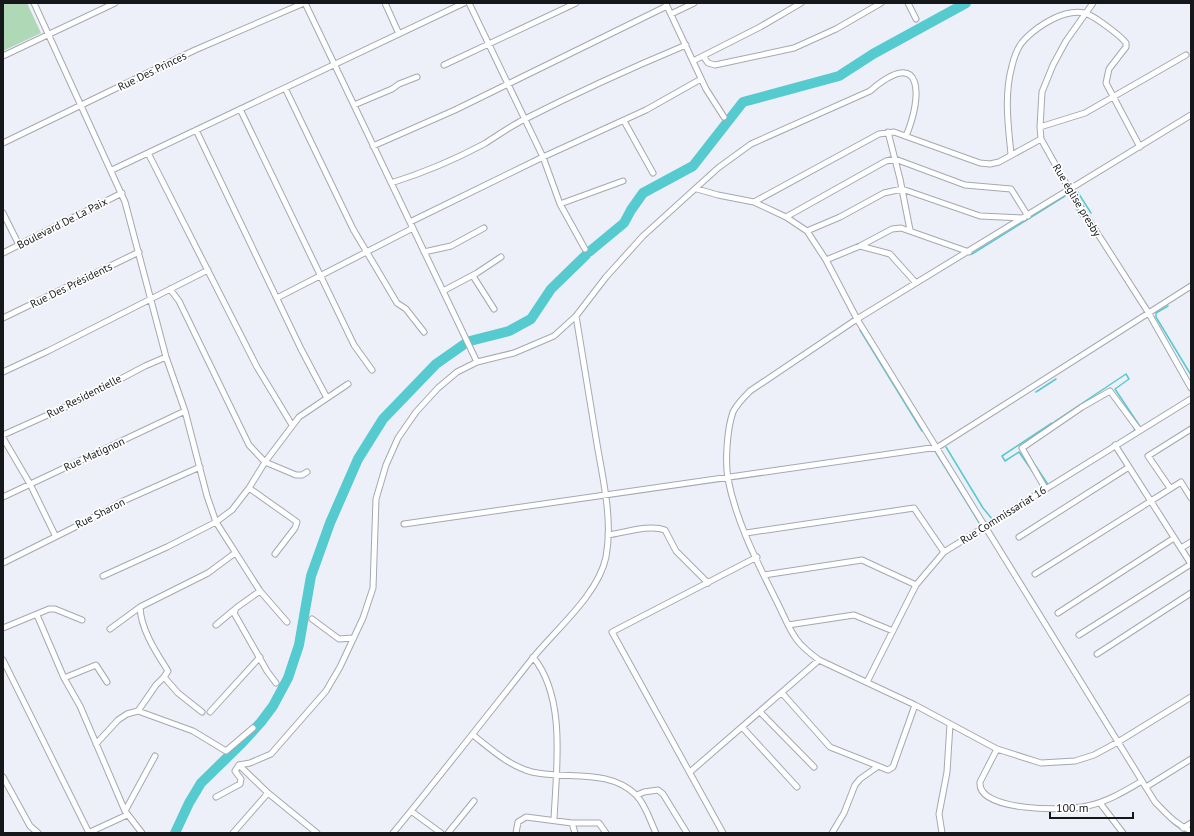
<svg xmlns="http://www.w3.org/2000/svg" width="1194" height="836" viewBox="0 0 1194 836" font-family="'PT Sans',sans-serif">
	<rect width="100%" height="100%" fill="#edf0f9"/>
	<path fill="#aed8b6" d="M3 3H27L41 33 3 51Z"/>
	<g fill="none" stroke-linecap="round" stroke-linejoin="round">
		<path stroke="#55cacf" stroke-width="1.5" d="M1077 191 1091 213
			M1070 197 1081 217
			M972 254 1065 196
			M1168 306 1156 313V317L1191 375
			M860 330 922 431
			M1036 392 1056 379
			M1054 422 1126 374 1129 379 1115 389 1141 428
			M1128 435 1135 430 1132 424
			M946 447 983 508 993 520
			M935 451 980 524
			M1031 459 1049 486
			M1037 478 1019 452 1005 461 1002 456 1052 423"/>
		<path stroke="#55cacf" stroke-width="10" d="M589 252 624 223 631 210 643 193 693 166 743 102 839 76 873 54 966 3
			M470 341 509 331 531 319 551 289 586 255
			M175 833 189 803 201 783 242 743 261 722 273 706 288 678 299 645 311 576 330 523 358 459 383 419 436 364 466 343"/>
		<defs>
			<path id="minor" d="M34 3 125 202 166 357 185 411 207 496 216 522 260 591 287 622
				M305 3 477 362
				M385 3 399 34
				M469 3 543 157 560 204 585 249
				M908 3 916 19
				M1093 3 1066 41 1053 65 1042 92 1040 127 1041 139 1069 189 1148 312 1191 388
				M666 4 706 89 724 117
				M671 14 694 3
				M3 56 115 3
				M703 56 708 63 715 65 794 48 836 29 881 3
				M693 61 760 27 801 3
				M444 65 576 3
				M285 88 353 229 397 303 406 309 424 332
				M354 105 392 89 399 84 417 77
				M240 109 354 345 372 370
				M1191 115 857 319 750 391C744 397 737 404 733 412 727 429 725 461 728 479 736 521 757 562 776 600 783 613 788 628 797 640 803 648 811 654 819 660L915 705 997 749 1041 763 1075 761 1094 755 1118 742 1191 697
				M624 121 653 173
				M1040 127 1085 113 1186 55
				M196 130 301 349 327 398
				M888 132 900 179 910 230
				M3 143 195 50 304 3
				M373 146 455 110 667 6
				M148 153 257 367 292 425
				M1011 154C1008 125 1004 94 1012 66 1014 57 1018 46 1025 39 1039 25 1064 9 1084 13 1092 14 1121 36 1126 43V47L1109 69 1106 83 1140 147
				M112 170 464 3
				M391 183C423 173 454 160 484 144 497 136 509 127 523 120 576 93 631 68 686 45
				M697 189 718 195 754 202 786 217 807 231 826 260 857 319 1155 802C1166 813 1176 825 1191 831
				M754 202 879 134 894 132 980 163 990 164 999 162 1041 139
				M560 204 623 181
				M3 213 19 245
				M786 217 886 161 895 159 965 185 1011 189 1028 216
				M410 222 543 157 646 110 701 79
				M807 231 840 217 884 193 902 189 980 216 1024 218
				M860 246 890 254 916 283
				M424 252 451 246 484 228
				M3 253 122 193
				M826 260 860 246 892 229 901 228 969 252
				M473 276 494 309
				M170 289 179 301 249 445 265 462 296 475H302L307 472
				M443 291 477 273 501 257
				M277 298 413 228
				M3 318 139 252
				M3 372 48 351 208 270
				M3 435 79 401 145 366 166 357
				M3 438 30 484 55 535
				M1115 445 1191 564
				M249 488 297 522 295 528 275 554
				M1045 488 1022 448 1082 407 1110 391 1139 430
				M1170 488 1148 456 1191 429
				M3 497 185 411
				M404 524 938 447 1191 286
				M746 533 914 508 944 552
				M608 535C624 533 649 524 665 530L676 551 708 583
				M1019 537 1129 467
				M1181 548 1191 542
				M3 563 87 521 121 502 200 467
				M1035 574 1181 482 1191 498
				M764 575 862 560 916 585
				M103 576 167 547 216 522 232 510 249 488 265 462 299 417 348 384
				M260 591 236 608 234 613 267 671 276 683
				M1058 613 1174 538
				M37 615 64 678 80 706 125 811 142 833
				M312 619 339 639 353 638
				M216 625 234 610
				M788 625 854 615 893 631
				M3 628 49 609H55L82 620
				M110 629 140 607
				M1079 635 1191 564
				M1097 654 1191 593
				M533 657C567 698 556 770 554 820
				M3 660 89 833
				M164 677 178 693 202 712
				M64 678 96 665 107 682
				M867 682 916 585 944 552 1191 399
				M782 693 830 747 888 770 893 767 915 705
				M138 711 156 685 164 677 168 671C156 652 141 630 140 607L208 573 235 553
				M210 712 260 657
				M760 712 814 767
				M742 727 797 787
				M473 735C491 749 509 766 532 772 567 780 609 768 636 795 646 805 650 821 656 833
				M96 744 118 720 127 714 138 711 193 731 226 751 253 728
				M997 749 980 782C977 812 1067 811 1087 806 1107 802 1125 791 1142 781
				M239 765 268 793 317 833
				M690 772 819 660
				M3 777 30 826 38 833
				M1146 787 1191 759
				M637 795 644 792 658 790 663 794 687 833
				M216 797 240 784 241 779 235 771 239 765 250 763 271 754 326 691 340 667 363 618 373 588 376 499 386 465 398 438 416 412 438 388 457 372 477 362 514 353 554 336 576 316 606 277 643 236 718 168 751 144 870 91C923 45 923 96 906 136
				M1100 803 1123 833
				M125 811 155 756
				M411 811 441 833
				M572 823 575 833
				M1183 828 1191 823
				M88 833 127 815
				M233 833 268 793
				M393 833C440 776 486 717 532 659 556 629 598 595 606 557 613 520 603 480 597 444 590 401 583 358 576 316
				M448 833 474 801
				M516 833 518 822 526 817 572 823H599L606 833
				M723 833 612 632 757 557
				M832 833 844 813 855 785 860 779 877 767
				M942 833 939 814 947 772 950 724"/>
		</defs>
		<use href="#minor" stroke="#a5a8b1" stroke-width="7"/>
		<use href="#minor" stroke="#fff" stroke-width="5"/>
	</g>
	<g text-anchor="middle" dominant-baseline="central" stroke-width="3.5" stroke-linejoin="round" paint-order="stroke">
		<g font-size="11" fill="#15171a" stroke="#fff">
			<text transform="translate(152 71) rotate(-26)">Rue Des Princes</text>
			<text transform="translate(1077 200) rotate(59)">Rue église presby</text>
			<text transform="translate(62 223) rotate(-27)">Boulevard De La Paix</text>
			<text transform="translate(71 285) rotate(-26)">Rue Des Présidents</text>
			<text transform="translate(84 396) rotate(-27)">Rue Residentielle</text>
			<text transform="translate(94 454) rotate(-25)">Rue Matignon</text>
			<text transform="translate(100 513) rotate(-27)">Rue Sharon</text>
			<text transform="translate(1003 515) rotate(-32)">Rue Commissariat 16</text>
		</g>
	</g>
	<rect width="1194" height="836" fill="none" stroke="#15171a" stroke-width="8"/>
	<path d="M1050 812v6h83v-6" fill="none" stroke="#15171a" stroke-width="2"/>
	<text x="1056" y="812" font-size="12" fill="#15171a" stroke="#ffffff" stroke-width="3" paint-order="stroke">100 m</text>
</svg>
